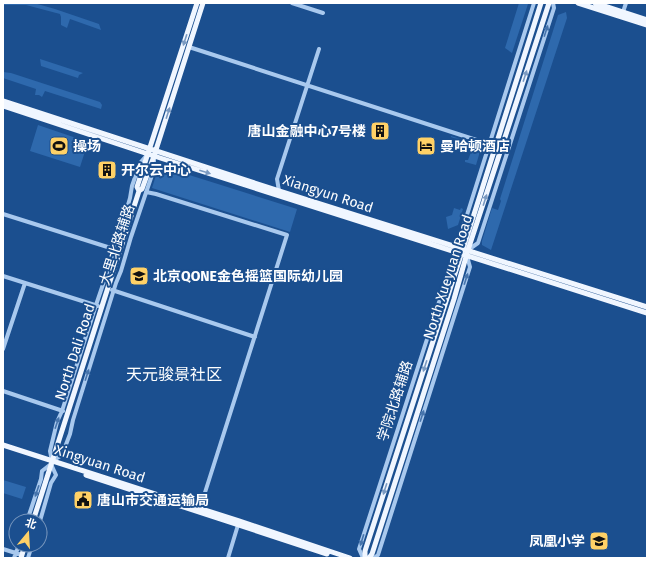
<svg xmlns="http://www.w3.org/2000/svg" width="650" height="561" viewBox="0 0 650 561" font-family="'Fira Sans','Noto Sans SC',sans-serif">
	<rect width="100%" height="100%" fill="#1b4f8f"/>
	<path fill="#2e69ad" d="M3 3H34L55 9 99 24 101 30 70 19 67 28 61 25V17L60 14 26 5H3Z
		M519 3H528V4L512 53 505 48Z
		M566 12 567 18 491 250 482 245V241L492 208 498 210 501 201 500 199 558 15Z
		M40 59 83 73 79 75 78 78 41 66Z
		M3 72 11 73 100 102 102 105 101 109 45 91 42 97 39 95H35L36 89 3 78Z
		M38 125 88 142 80 167 30 151Z
		M451 136 479 145 481 148 476 165 465 162V160H468L473 147 471 146V144L451 137Z
		M163 168H167L297 209 290 232 152 188 157 172Z
		M454 208 460 210 461 208 463 209 458 225 448 229 446 217 452 215Z
		M3 480 26 487 22 499 3 493Z"/>
	<g fill="none" stroke-linecap="round" stroke-linejoin="round">
		<path stroke="#a9c9ee" stroke-width="4" d="M292 3 323 13
			M623 12 626 3
			M189 47 495 146
			M147 155 140 163 132 186 130 198 115 249 96 305 62 411 57 422 50 451 52 461 62 455 70 434 73 420 116 283 121 271 131 237 154 169V159
			M279 191 277 179 319 49
			M146 192 156 194 287 235 201 505
			M3 214 117 250
			M463 249 460 237 534 3
			M468 250 478 243 554 8 553 3
			M3 276 98 306
			M112 290 255 337
			M3 349 25 283
			M3 391 63 411
			M27 521 41 479 42 471 51 464 56 475 51 483 40 521
			M3 549 22 555
			M14 558 19 545
			M28 558 32 545
			M228 558 238 525
			M363 558 359 549 452 262 461 254
			M374 558 378 555 470 267 467 256"/>
		<path stroke="#f0f6ff" stroke-width="5" d="M578 3 647 25
			M595 3 647 20
			M3 101 279 191 647 307
			M3 106 148 154 154 156 647 313
			M139 191 142 189 154 156 203 3
			M3 445 239 521 350 558
			M86 475 327 554
			M33 521 139 191 137 187 197 3
			M21 558 25 545
			M365 558V551L463 249 541 3
			M369 558 372 554 454 299 468 250 549 3"/>
	</g>
	<defs><path id="oneway-solid" d="M-6-.8H1V-3.2L6.5 0L1 3.2V.8H-6Z"/></defs>
	<g fill="#4674ac">
		<use href="#oneway-solid" transform="translate(546 31) rotate(-72)"/>
		<use href="#oneway-solid" transform="translate(466 279) rotate(-72)"/>
		<use href="#oneway-solid" transform="translate(87 375) rotate(-72)"/>
		<use href="#oneway-solid" transform="translate(422 416) rotate(-72)"/>
		<use href="#oneway-solid" transform="translate(57 423) rotate(-71)"/>
		<use href="#oneway-solid" transform="translate(37 491) rotate(109)"/>
		<use href="#oneway-solid" transform="translate(362 540) rotate(107)"/>
	</g>
	<g fill="#7b9ac1">
		<use href="#oneway-solid" transform="translate(185 40) rotate(108)"/>
		<use href="#oneway-solid" transform="translate(525 76) rotate(-72)"/>
		<use href="#oneway-solid" transform="translate(168 113) rotate(-72)"/>
		<use href="#oneway-solid" transform="translate(205 172) rotate(18)"/>
		<use href="#oneway-solid" transform="translate(485 200) rotate(-72)"/>
		<use href="#oneway-solid" transform="translate(425 366) rotate(108)"/>
		<use href="#oneway-solid" transform="translate(385 489) rotate(108)"/>
	</g>
	<defs>
		<symbol id="building-square" viewBox="-11 -11 22 22"><rect x="-9" y="-9" width="18" height="18" rx="4" fill="#ffd166" stroke="#1b4f8f"/><path d="M-4-6H4V6H1V3H-1V6H-4ZM-2.5-4.3h1.7v1.8h-1.7ZM.8-4.3h1.7v1.8H.8ZM-2.5-1h1.7V.8h-1.7ZM.8-1h1.7V.8H.8Z" fill="#111"/></symbol>
		<symbol id="stadium-square" viewBox="-11 -11 22 22"><rect x="-9" y="-9" width="18" height="18" rx="4" fill="#ffd166" stroke="#1b4f8f"/><path d="M0-5a6.5 5 0 1 0 0 10a6.5 5 0 1 0 0-10ZM-3.5-1.8h7v3.6h-7Z" fill="#111"/></symbol>
		<symbol id="hotel-square" viewBox="-11 -11 22 22"><rect x="-9" y="-9" width="18" height="18" rx="4" fill="#ffd166" stroke="#1b4f8f"/><path d="M-6-4.5h1.5V1H6V5H4.5V3h-9V5H-6ZM-4 0a1.8 1.8 0 1 1 3.6 0ZM.5 0V-2.5h3Q6-2.5 6 0Z" fill="#111"/></symbol>
		<symbol id="school-square" viewBox="-11 -11 22 22"><rect x="-9" y="-9" width="18" height="18" rx="4" fill="#ffd166" stroke="#1b4f8f"/><path d="M0-5L7-2L0 1L-7-2ZM-4 1L0 2.5L4 1V4Q0 6-4 4Z" fill="#111"/></symbol>
		<symbol id="civic-square" viewBox="-11 -11 22 22"><rect x="-9" y="-9" width="18" height="18" rx="4" fill="#ffd166" stroke="#1b4f8f"/><path d="M-.6-6.5H3V-4.5H.6V-3L4-1V1h2V6H-6V1h2V-1L-.6-3ZM-1.2 2.5V6h2.4V2.5Z" fill="#111"/></symbol>
	</defs>
	<g fill-rule="evenodd">
		<use href="#building-square" x="369" y="120" width="22" height="22"/>
		<use href="#stadium-square" x="48" y="135" width="22" height="22"/>
		<use href="#hotel-square" x="415" y="135" width="22" height="22"/>
		<use href="#building-square" x="96" y="159" width="22" height="22"/>
		<use href="#school-square" x="128" y="265" width="22" height="22"/>
		<use href="#civic-square" x="72" y="489" width="22" height="22"/>
		<use href="#school-square" x="588" y="530" width="22" height="22"/>
	</g>
	<g text-anchor="middle" dominant-baseline="central" stroke-width="4" stroke-linejoin="round" paint-order="stroke">
		<g font-size="14" font-weight="bold" fill="#fff" stroke="#1b4f8f" text-anchor="start">
			<text x="366" y="131" text-anchor="end">唐山金融中心7号楼</text>
			<text x="73" y="146">操场</text>
			<text x="440" y="146">曼哈顿酒店</text>
			<text x="121" y="170">开尔云中心</text>
			<text x="153" y="276">北京QONE金色摇篮国际幼儿园</text>
			<text x="97" y="500">唐山市交通运输局</text>
			<text x="585" y="541" text-anchor="end">凤凰小学</text>
		</g>
		<g font-size="14" fill="#fff" stroke="#1b4f8f">
			<text transform="translate(328 194) rotate(18)">Xiangyun Road</text>
			<text transform="translate(117 245) rotate(-72)">大里北路辅路</text>
			<text transform="translate(448 277) rotate(-72)">North Xueyuan Road</text>
			<text transform="translate(75 352) rotate(-72)">North Dali Road</text>
			<text transform="translate(395 401) rotate(-72)">学院北路辅路</text>
			<text transform="translate(100 464) rotate(18)">Xingyuan Road</text>
		</g>
		<g font-size="16" fill="#fff" stroke="#1b4f8f">
			<text x="174" y="374">天元骏景社区</text>
		</g>
	</g>
	<rect width="650" height="561" fill="none" stroke="#ffffff" stroke-width="8"/>
	<g transform="translate(28 533) rotate(18)"><circle r="19" fill="#1b4f8f" stroke="#7695bc"/>
	<path d="M0-3L7 15L0 10L-7 15Z" fill="#ffd166"/>
	<text y="-6" font-size="11" font-weight="bold" text-anchor="middle" fill="#ffffff">北</text>
	</g>
</svg>
